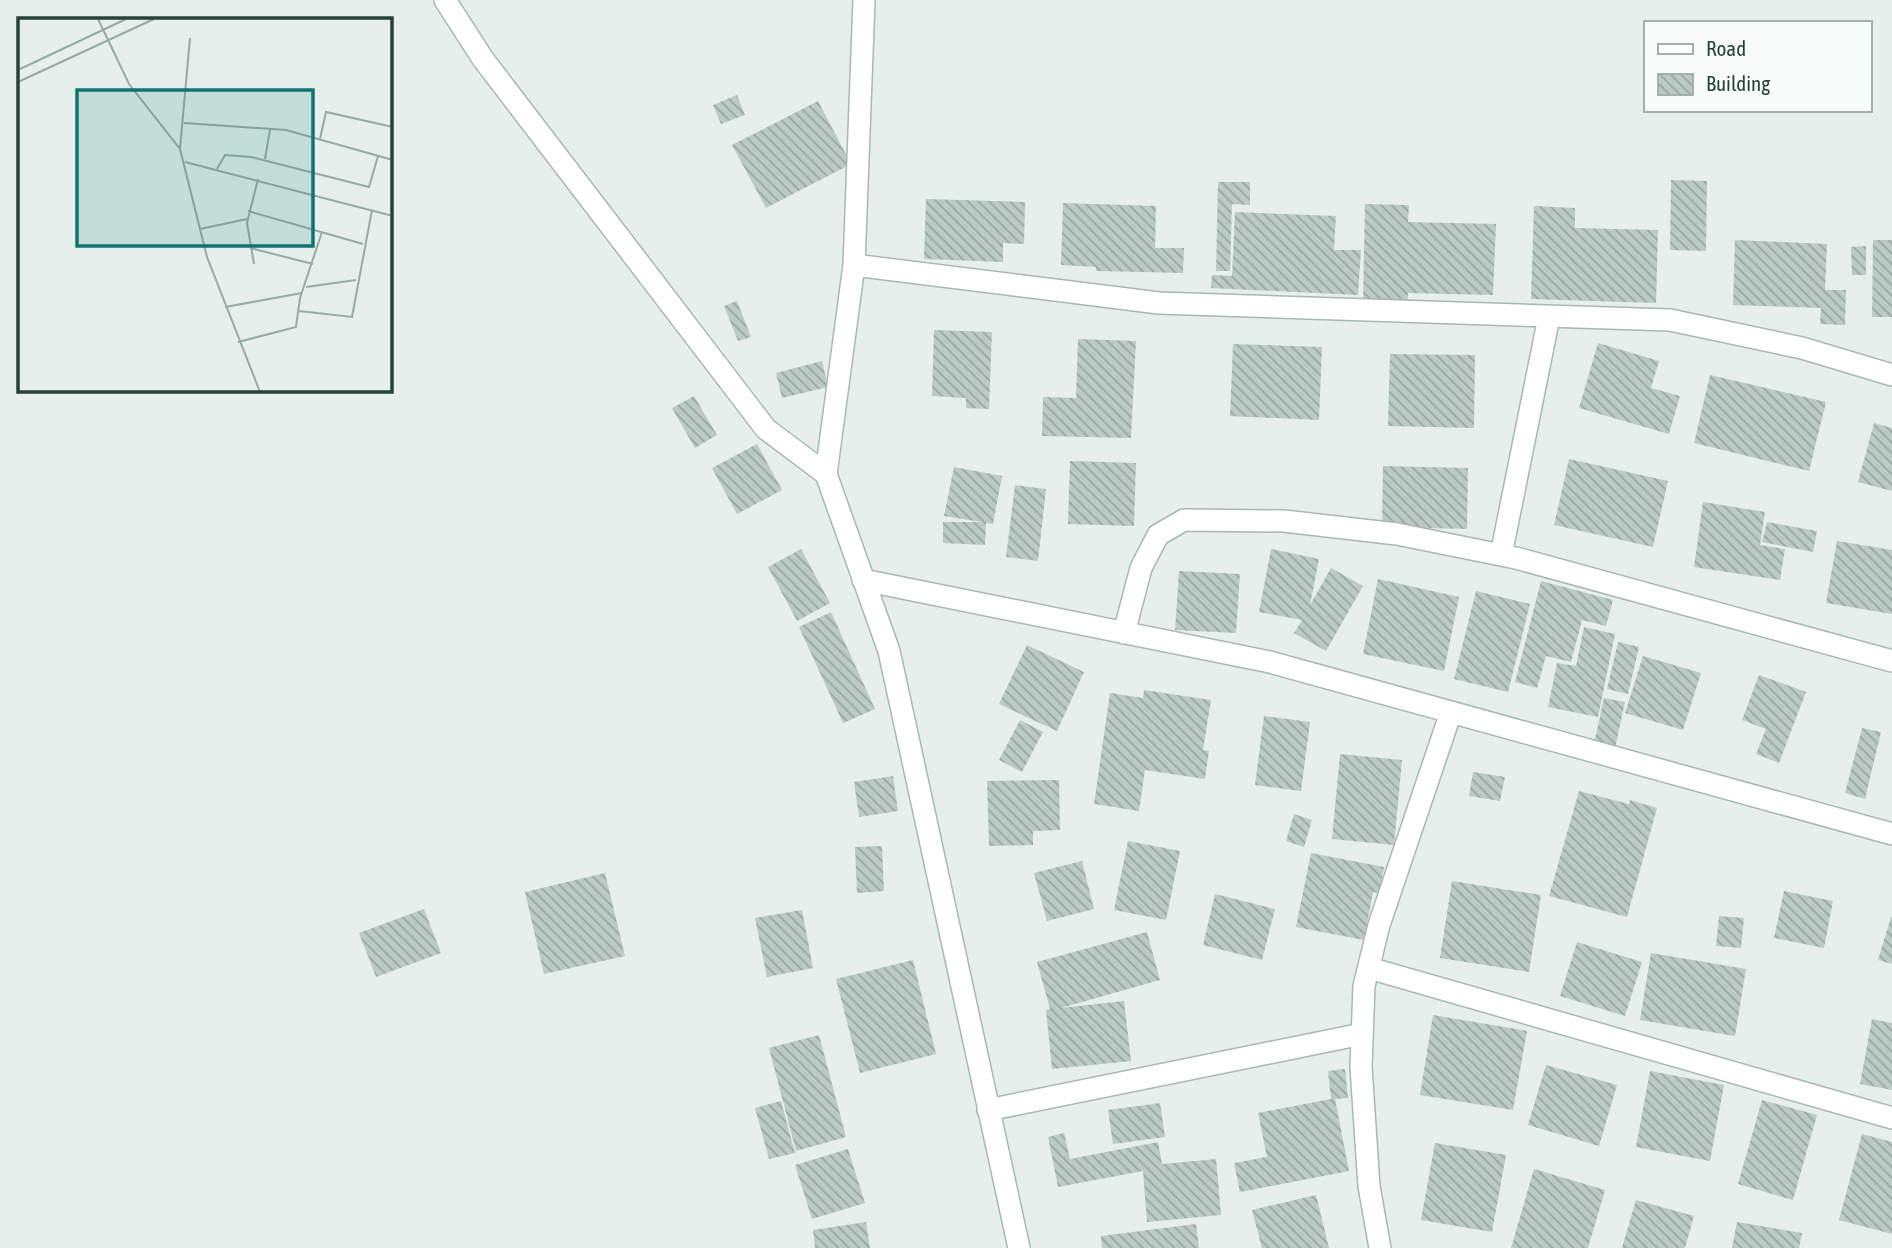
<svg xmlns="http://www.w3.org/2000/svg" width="1892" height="1248" viewBox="0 0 1892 1248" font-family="'Asap Condensed',sans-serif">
	<defs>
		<pattern id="building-back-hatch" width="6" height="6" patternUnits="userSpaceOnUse" patternTransform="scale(1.75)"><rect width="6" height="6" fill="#bbcac4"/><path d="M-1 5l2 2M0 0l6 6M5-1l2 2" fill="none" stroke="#98a6a0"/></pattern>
	</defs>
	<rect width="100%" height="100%" fill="#e6efeb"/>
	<path fill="url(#building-back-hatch)" d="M737 95 745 115 721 124 713 105Z
		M818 101 851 164 766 208 732 145Z
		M1671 180 1707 181 1706 251 1670 250Z
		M1218 182H1250V205L1232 204 1230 271H1216Z
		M926 199 1025 202 1024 244 1003 243V262L924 259Z
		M1063 203 1156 206 1155 248H1184L1183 273 1096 271V267L1061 265Z
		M1365 204 1409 205 1408 222 1496 224 1493 295 1408 293 1407 306 1363 305Z
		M1534 206 1575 208V228L1658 230 1656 303 1531 299Z
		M1235 212 1336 216 1334 250H1361L1358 295 1211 288 1212 275 1232 276Z
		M1735 240 1827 244 1825 290H1846L1845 325 1820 324 1821 308 1733 305Z
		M1873 240H1892V317H1872Z
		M1866 246V275H1852L1851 247Z
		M737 301 751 337 738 341 724 306Z
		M934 330 992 332 989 409 966 408V398L932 396Z
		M1078 339 1136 341 1131 438 1042 436 1043 397 1076 398Z
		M1598 343 1659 361 1651 388 1680 396 1669 434 1579 408Z
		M1233 344 1322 347 1319 420 1230 416Z
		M1390 354 1475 355 1474 428 1388 426Z
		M822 361 828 387 782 398 776 373Z
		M1710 375 1826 402 1809 471 1694 443Z
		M694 396 717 435 695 448 672 408Z
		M1874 423 1892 428V491L1858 482Z
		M757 444 782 490 737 514 712 468Z
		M1569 459 1668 481 1653 547 1554 525Z
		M1070 461 1136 463 1134 526 1068 524Z
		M1383 466 1468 468 1467 529 1382 527Z
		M954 467 1002 476 993 524 986 523 985 545 943 543V522H982L944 516Z
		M1015 485 1046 489 1038 561 1006 557Z
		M1703 502 1765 512 1760 545 1785 549 1780 580 1694 567Z
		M1767 522 1817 531 1813 552 1762 542Z
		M1837 541 1892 550V614L1826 603Z
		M801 549 830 603 797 621 768 567Z
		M1271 549 1319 559 1310 605 1331 568 1363 586 1326 651 1294 633 1302 620 1259 612Z
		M1179 571 1240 574 1236 633 1175 630Z
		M1378 579 1459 597 1444 671 1363 654Z
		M1541 581 1613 600 1606 626 1582 620 1571 662 1546 656 1537 688 1515 682Z
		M1476 591 1530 604 1508 692 1454 679Z
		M831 612 875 709 843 723 799 627Z
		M1584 627 1615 634 1598 717 1548 707 1557 663 1576 666Z
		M1618 642 1639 647 1628 694 1607 689Z
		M1027 645 1084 672 1057 731 999 704Z
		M1643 656 1701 673 1683 730 1625 713Z
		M1759 675 1806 692 1779 763 1756 754 1766 729 1742 720Z
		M1144 690 1211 700 1203 750 1209 751 1205 779 1145 770 1139 811 1094 804 1110 693 1143 698Z
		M1604 698 1625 702 1615 748 1594 744Z
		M1264 716 1310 722 1301 791 1255 785Z
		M1020 720 1043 732 1022 772 999 760Z
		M1862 728 1881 732 1865 799 1845 793Z
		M1340 754 1402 760 1394 845 1332 839Z
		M1473 772 1505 777 1500 801 1469 796Z
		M893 776 898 811 859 817 854 782Z
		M1059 780 1060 830 1033 831V845L989 846 987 781Z
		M1579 791 1629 804 1630 800 1657 808 1627 917 1549 896Z
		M1294 814 1312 820 1304 847 1286 841Z
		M1128 841 1180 851 1166 920 1114 910Z
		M882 846 884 891 857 893 855 847Z
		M1311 853 1384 867 1379 893 1373 892 1364 940 1296 927Z
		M1082 861 1094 909 1047 921 1034 873Z
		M605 873 625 956 544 974 525 892Z
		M1452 881 1541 895 1529 972 1440 958Z
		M1784 891 1833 901 1824 948 1774 938Z
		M1215 894 1275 909 1262 960 1203 945Z
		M424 909 441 953 376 977 359 933Z
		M802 910 813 968 767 977 755 918Z
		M1719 916 1744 918 1741 948 1716 946Z
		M1891 917H1892V964L1878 960Z
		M1147 932 1160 980 1061 1008 1124 1001 1131 1061 1052 1069 1046 1010 1050 1009 1037 962Z
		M1577 942 1642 962 1625 1016 1560 996Z
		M1651 953 1746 969 1735 1036 1640 1020Z
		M913 960 936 1054 860 1073 836 979Z
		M1433 1015 1527 1031 1513 1110 1420 1095Z
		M1872 1019 1892 1023V1090L1860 1084Z
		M819 1035 846 1137 796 1151 769 1048Z
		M1546 1065 1617 1085 1599 1146 1528 1125Z
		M1345 1069 1348 1098 1335 1099 1349 1171 1240 1192 1234 1163 1267 1157 1258 1113 1331 1099 1328 1071Z
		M1650 1071 1724 1085 1710 1161 1636 1147Z
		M1762 1100 1817 1115 1793 1200 1738 1184Z
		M781 1101 795 1153 769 1159 755 1108Z
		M1160 1103 1165 1137 1113 1144 1108 1110Z
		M1064 1133 1070 1159 1158 1142 1162 1164 1216 1159 1221 1215 1147 1222 1143 1171 1058 1187 1048 1137Z
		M1862 1134 1892 1142V1234L1839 1220Z
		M1435 1143 1506 1155 1492 1232 1421 1220Z
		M848 1149 865 1203 812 1219 795 1165Z
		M1534 1169 1605 1190 1588 1248H1511Z
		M1316 1195 1329 1248H1262L1252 1210Z
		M1636 1200 1694 1216 1685 1248H1622Z
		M866 1222 870 1248H815L813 1230Z
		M1737 1222 1802 1233 1799 1248H1732Z
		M1196 1224 1199 1248H1102L1101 1236Z"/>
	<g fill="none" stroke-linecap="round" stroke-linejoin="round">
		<defs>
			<path id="minor" d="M864 0 854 265 826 474 889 651 1019 1248
				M854 265 1159 303 1670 320 1802 348 1892 375
				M1501 555 1549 317
				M863 580 1270 662 1892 834
				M1124 633 1141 568 1158 535 1184 520 1284 521 1397 534 1516 558 1892 661
				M1369 968 1892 1118
				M988 1110 1362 1034
				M1380 1248 1369 1186 1361 1067 1364 986 1379 925 1451 712"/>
			<path id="tertiary" d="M445 0 483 59 766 429 826 474"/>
		</defs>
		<use href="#minor" stroke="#a8b8b2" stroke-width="24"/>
		<use href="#tertiary" stroke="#a8b8b2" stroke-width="24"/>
		<use href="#minor" stroke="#fff" stroke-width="21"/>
		<use href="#tertiary" stroke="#fff" stroke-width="21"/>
	</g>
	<g transform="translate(18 18)">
		<rect width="374" height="374" fill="#e6efeb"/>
		<path fill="none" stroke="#98aaa4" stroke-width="2" d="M80 1 111 66 162 131M172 20 162 131 189 239 242 374M0 52 108 1M0 64 136 1M166 105 268 112 375 142M302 121 308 94 375 109M247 141 252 112M167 144 375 198M199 151 207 137 233 139 351 169 360 138M230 193 345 226M182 211 229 201M232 230 295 246M236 246 229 205 240 161M288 269 338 262M207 289 284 275M281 293 334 299 354 192M220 324 278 309 282 280 304 214"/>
		<path fill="#0f766e" fill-opacity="0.15" stroke="#0f766e" stroke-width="3.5" d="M59 72H295V228H59Z"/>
		<rect width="374" height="374" fill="none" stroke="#24423a" stroke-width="3.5"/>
	</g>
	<rect x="1644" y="21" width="228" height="91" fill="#f7fbf9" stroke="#a3b1ad" stroke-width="2"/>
	<rect x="1658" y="44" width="35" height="10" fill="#ffffff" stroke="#a3b1ad" stroke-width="2"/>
	<text x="1706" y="56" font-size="21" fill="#24423a">Road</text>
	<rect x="1658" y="74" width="35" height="21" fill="url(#building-back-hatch)" stroke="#a3b1ad" stroke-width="2"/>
	<text x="1706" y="91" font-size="21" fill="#24423a">Building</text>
</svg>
